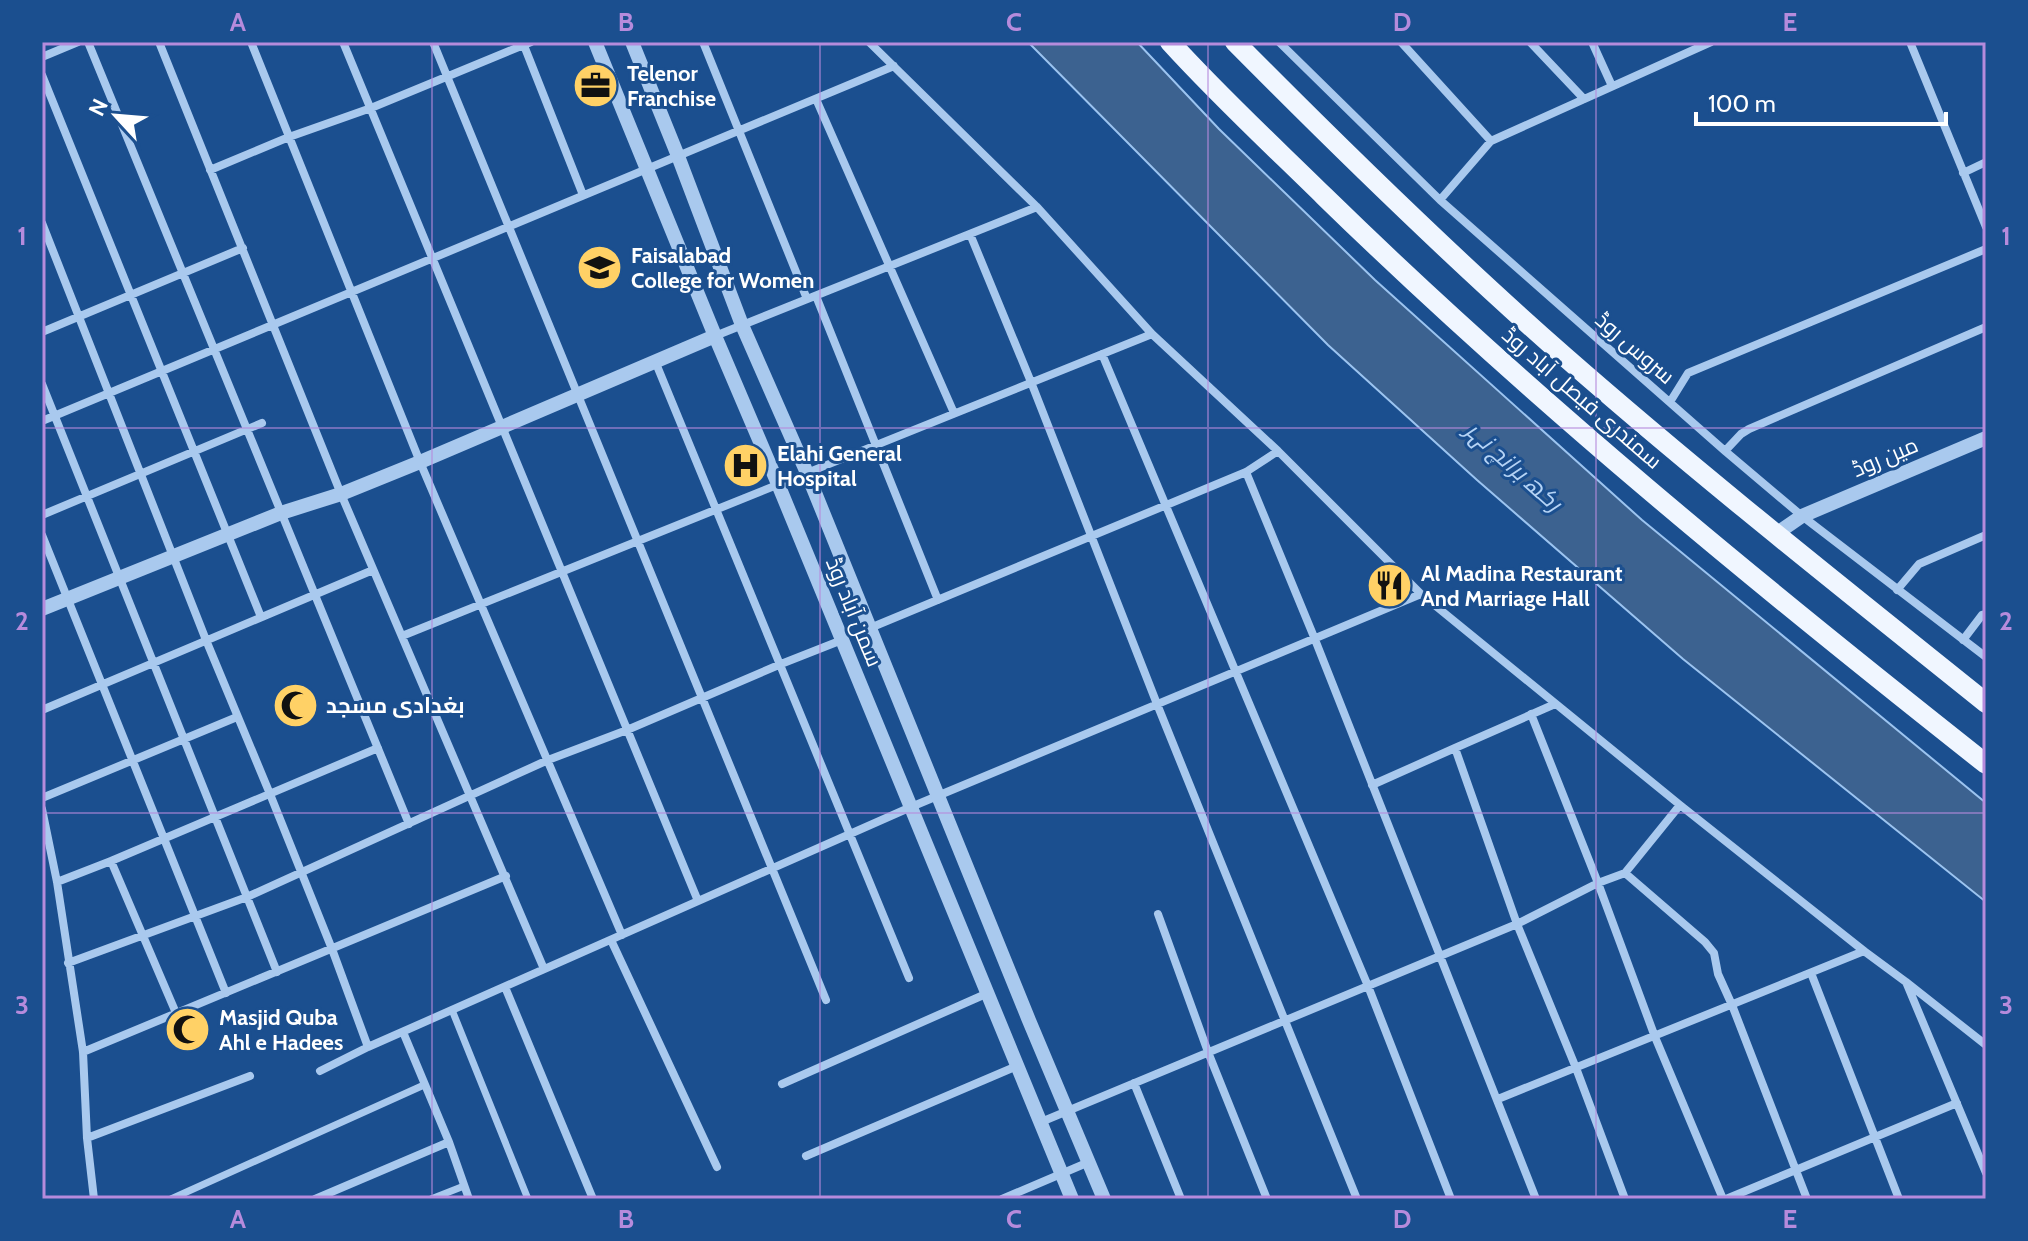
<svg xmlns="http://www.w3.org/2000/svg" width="2028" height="1241" viewBox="0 0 2028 1241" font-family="Cabin,Cairo,sans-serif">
	<rect width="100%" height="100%" fill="#1b4f8f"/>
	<path fill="#3c6290" stroke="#9cc4f0" stroke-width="2" d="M1028 42H1137L1219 129 1375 280 1642 520 1986 803V902L1683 659 1477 480 1328 345Z"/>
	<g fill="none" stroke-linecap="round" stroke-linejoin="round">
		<path stroke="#a9c9ee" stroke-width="7" d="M452 1010 528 1199
			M171 1199 424 1085
			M431 1199 464 1186"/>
		<path stroke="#a9c9ee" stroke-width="8" d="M88 42 409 824
			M159 42 341 494 544 969
			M251 42 420 462 622 935
			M343 42 698 901
			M433 42 826 1000
			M703 42 807 299
			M869 42 1037 207 1152 334 1278 451 1421 594 1680 805 1864 951 1906 982 1986 1045
			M1279 42 1440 200 1725 451 1802 516 1986 657
			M1401 42 1491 141
			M1530 42 1584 99
			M1592 42 1612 86
			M1910 42 1986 227
			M523 43 583 195
			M42 57 78 42
			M42 75 261 617
			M816 99 954 413
			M210 170 289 137 371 108 531 42
			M1963 173 1986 162
			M1440 200 1491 141 1711 42
			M42 223 206 640 270 794 332 949 368 1047
			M970 234 1031 382 1157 704 1357 1199
			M816 296 938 600
			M42 332 243 248
			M715 336 1037 207
			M1102 354 1368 986 1451 1199
			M655 361 909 978
			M42 384 277 972
			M1670 402 1688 373 1986 249
			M42 421 894 66
			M1725 451 1741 434 1749 429 1986 327
			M1246 472 1314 637 1536 1199
			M42 515 262 423
			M42 535 226 993
			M1897 590 1919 564 1986 535
			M870 628 1246 472 1278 451
			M402 636 1152 334
			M1963 640 1982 615 1986 614
			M42 710 373 570
			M1531 714 1598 883 1655 1037 1723 1199
			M1455 748 1555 704
			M1372 785 1455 748 1517 924 1576 1068 1625 1199
			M42 798 237 717
			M42 809 57 882 83 1052 87 1138 94 1199
			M111 861 176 1013
			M1625 873 1705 942 1714 953 1718 974 1732 1005 1807 1199
			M57 882 111 861 378 748
			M1158 914 1208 1052 1267 1199
			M611 940 717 1167
			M68 963 247 897 548 760 627 730 781 664 842 640
			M1811 973 1899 1199
			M1906 982 1986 1173
			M505 987 593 1199
			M403 1032 449 1142 469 1199
			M83 1052 506 876
			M320 1071 368 1047 911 807 1421 594
			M1134 1083 1181 1199
			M782 1084 988 993
			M1498 1099 1864 951
			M1041 1122 1517 924 1598 883 1625 873 1680 805
			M87 1138 250 1076
			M806 1156 1017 1066
			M315 1199 449 1142
			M1002 1199 1089 1162
			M1726 1199 1957 1103"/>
		<path stroke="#a9c9ee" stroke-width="14" d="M595 42 715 336 778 484 1072 1199
			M632 42 678 156 742 325 807 473 1028 1018 1104 1199
			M1776 534 1802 516 1986 438
			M42 609 281 513 341 494 420 462 715 336"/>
		<path stroke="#f0f6ff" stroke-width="20" d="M1170 42C1219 96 1272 145 1324 196 1532 399 1758 584 1986 764
			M1235 42C1342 150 1450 256 1564 356 1701 476 1844 589 1986 703"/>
	</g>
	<path fill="none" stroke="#b68bdc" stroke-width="2" stroke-opacity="0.55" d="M432 42V1199M820 42V1199M1208 42V1199M1596 42V1199M42 428H1986M42 813H1986"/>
	<defs>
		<symbol id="office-disc" viewBox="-11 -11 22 22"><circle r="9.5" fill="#ffd166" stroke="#1b4f8f"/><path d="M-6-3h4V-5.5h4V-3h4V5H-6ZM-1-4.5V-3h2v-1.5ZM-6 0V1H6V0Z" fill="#111"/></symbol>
		<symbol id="university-disc" viewBox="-11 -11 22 22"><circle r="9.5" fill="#ffd166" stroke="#1b4f8f"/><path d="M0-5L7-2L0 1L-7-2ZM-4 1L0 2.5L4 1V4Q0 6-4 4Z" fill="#111"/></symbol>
		<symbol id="hospital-disc" viewBox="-11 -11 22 22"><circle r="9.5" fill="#ffd166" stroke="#1b4f8f"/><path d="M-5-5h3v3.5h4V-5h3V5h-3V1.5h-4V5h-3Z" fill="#111"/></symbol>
		<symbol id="restaurant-disc" viewBox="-11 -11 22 22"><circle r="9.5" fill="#ffd166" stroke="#1b4f8f"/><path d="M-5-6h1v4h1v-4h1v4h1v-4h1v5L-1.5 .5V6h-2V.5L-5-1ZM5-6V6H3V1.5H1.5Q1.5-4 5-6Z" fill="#111"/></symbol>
		<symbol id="mosque-disc" viewBox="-11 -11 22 22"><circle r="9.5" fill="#ffd166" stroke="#1b4f8f"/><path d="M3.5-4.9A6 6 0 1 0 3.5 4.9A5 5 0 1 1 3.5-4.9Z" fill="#111"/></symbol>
	</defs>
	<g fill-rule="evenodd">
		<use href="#office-disc" x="570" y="60" width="51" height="51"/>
		<use href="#university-disc" x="574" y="242" width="51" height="51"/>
		<use href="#hospital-disc" x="720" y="440" width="51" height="51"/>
		<use href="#restaurant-disc" x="1364" y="560" width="51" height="51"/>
		<use href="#mosque-disc" x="270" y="680" width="51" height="51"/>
		<use href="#mosque-disc" x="162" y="1004" width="51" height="51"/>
	</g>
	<g text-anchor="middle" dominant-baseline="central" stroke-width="6" stroke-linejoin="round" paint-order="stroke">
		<g font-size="22" font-weight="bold" fill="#fff" stroke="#1b4f8f" text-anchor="start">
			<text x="627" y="73">Telenor<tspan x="627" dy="25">Franchise</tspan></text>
			<text x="631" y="255">Faisalabad<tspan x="631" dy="25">College for Women</tspan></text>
			<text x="777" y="453">Elahi General<tspan x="777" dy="25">Hospital</tspan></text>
			<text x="1421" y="573">Al Madina Restaurant<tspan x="1421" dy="25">And Marriage Hall</tspan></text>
			<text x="326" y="705">بغدادی مسجد</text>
			<text x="219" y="1017">Masjid Quba<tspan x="219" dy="25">Ahl e Hadees</tspan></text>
		</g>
		<g font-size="22" fill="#fff" stroke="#1b4f8f">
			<text transform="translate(1635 348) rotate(41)">سروس روڈ</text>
			<text transform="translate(1582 398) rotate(41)">سمندری فیصل آباد روڈ</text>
			<text transform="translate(1885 457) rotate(-23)">مین روڈ</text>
			<text transform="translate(854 612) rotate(68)">سمن آباد روڈ</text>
		</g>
		<g font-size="24" font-style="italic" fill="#b5d3f5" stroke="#1b4f8f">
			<text transform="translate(1514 466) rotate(42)">رکھ برانچ نہر</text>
		</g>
	</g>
	<rect width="2028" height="1241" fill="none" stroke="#1b4f8f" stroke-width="88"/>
	<g transform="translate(116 116) rotate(296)" stroke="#1b4f8f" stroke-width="6" paint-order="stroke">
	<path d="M0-6L14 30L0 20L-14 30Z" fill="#ffffff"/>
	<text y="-12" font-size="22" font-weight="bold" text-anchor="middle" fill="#ffffff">N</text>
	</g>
	<path d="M1696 112v12h250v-12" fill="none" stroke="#ffffff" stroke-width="4"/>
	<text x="1708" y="112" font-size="24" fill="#ffffff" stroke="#1b4f8f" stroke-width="6" paint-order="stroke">100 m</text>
	<rect x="44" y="44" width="1940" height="1153" fill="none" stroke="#b68bdc" stroke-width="3"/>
	<g font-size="26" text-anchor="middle" font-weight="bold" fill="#b68bdc">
		<text x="238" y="31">A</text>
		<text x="626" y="31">B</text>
		<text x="1014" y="31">C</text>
		<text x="1402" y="31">D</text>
		<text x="1790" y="31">E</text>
		<text x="22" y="245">1</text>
		<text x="2006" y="245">1</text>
		<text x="22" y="630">2</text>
		<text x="2006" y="630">2</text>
		<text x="22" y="1014">3</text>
		<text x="2006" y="1014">3</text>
		<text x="238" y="1228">A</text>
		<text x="626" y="1228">B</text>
		<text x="1014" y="1228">C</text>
		<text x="1402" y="1228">D</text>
		<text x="1790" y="1228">E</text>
	</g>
</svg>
